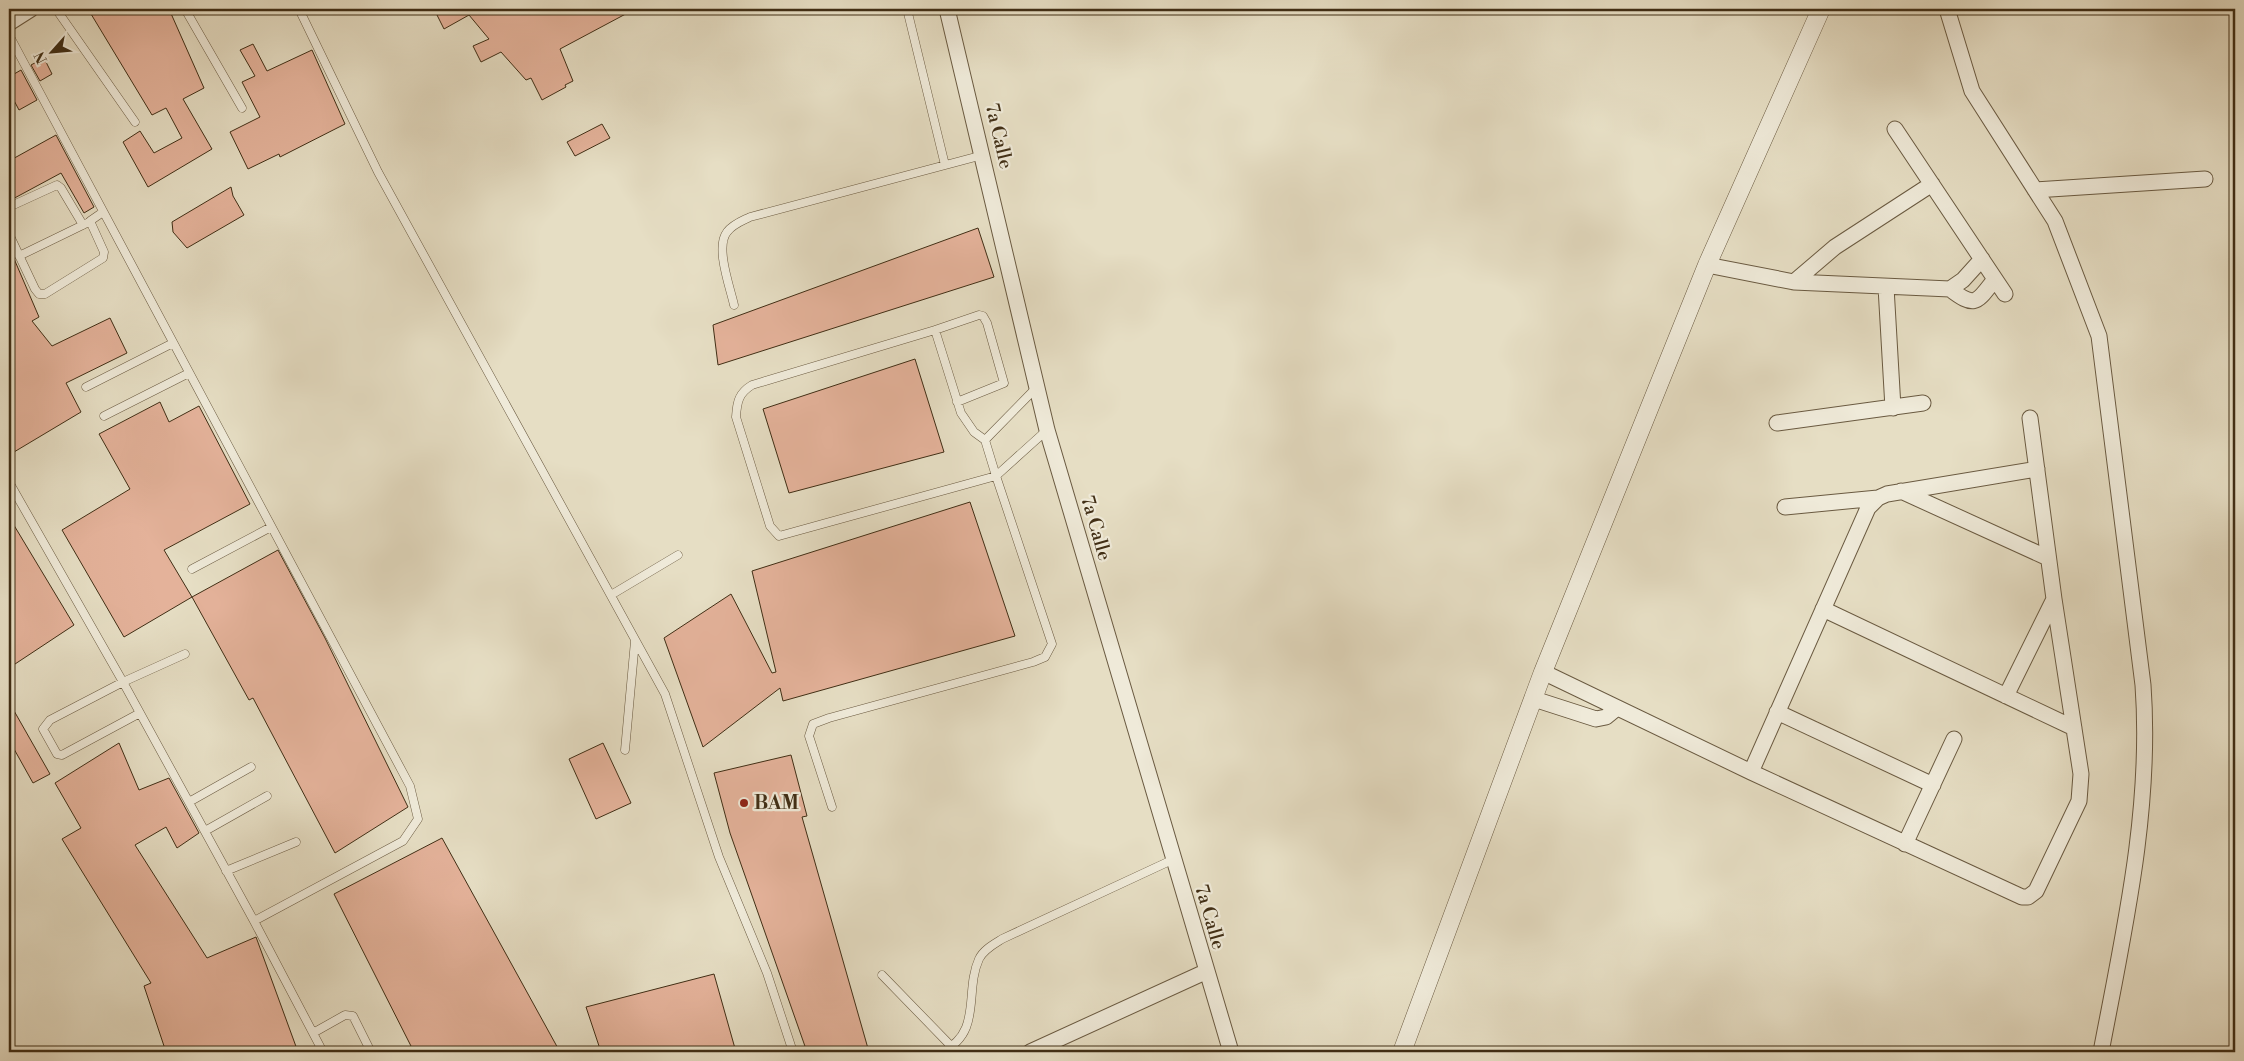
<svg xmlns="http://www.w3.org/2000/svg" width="2244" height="1061" viewBox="0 0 2244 1061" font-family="'Libre Bodoni',serif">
	<rect width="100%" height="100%" fill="#e6dec4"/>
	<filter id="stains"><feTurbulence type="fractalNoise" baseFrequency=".004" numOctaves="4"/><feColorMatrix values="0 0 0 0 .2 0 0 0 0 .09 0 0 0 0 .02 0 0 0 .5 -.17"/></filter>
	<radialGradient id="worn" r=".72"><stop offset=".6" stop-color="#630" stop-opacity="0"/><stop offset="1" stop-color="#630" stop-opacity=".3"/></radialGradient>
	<path fill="#e4b29a" stroke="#402e15" d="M88 9H169L204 88 183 99 212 149 148 187 123 142 140 131 154 153 182 138 166 108 152 115Z
		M434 9H635L560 49 573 81 565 85 566 87 542 100 531 78 526 80 501 52 481 62 473 46 489 39 469 15 444 29Z
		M253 44 267 71 312 50 345 124 280 157 279 154 248 169 230 132 260 117 242 82 255 76 240 50Z
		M44 58 52 74 40 81 31 65Z
		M21 70 37 100 19 110 9 91V77Z
		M602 124 610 138 575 156 567 142Z
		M56 135 94 207 84 213 61 173 9 201V161Z
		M231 187 233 196 244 215 187 248 173 232 172 222Z
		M978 228 994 277 718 365 713 325Z
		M9 247 39 317 32 321 52 346 110 318 127 353 66 383 81 412 9 455Z
		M915 359 944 452 789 493 763 409Z
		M160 402 169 422 199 406 250 504 164 550 192 597 124 637 62 530 130 489 99 434Z
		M970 502 1015 636 783 701 780 688 703 747 664 638 731 594 772 673 776 672 752 571Z
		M9 517 74 625 9 668Z
		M278 550 325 638 408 807 335 853 253 698 249 700 192 597Z
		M9 702 50 774 33 783 9 740Z
		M119 743 139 790 169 778 199 833 177 848 166 827 135 845 207 958 256 937 298 1052H166L144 986 151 983 62 839 81 828 55 783Z
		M603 743 631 803 596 819 569 759Z
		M791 755 807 816 802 817 869 1052H807L730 833 714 773Z
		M442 838 560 1052H414L334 894Z
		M714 974 736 1052H601L586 1007Z"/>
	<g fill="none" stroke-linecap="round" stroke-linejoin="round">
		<defs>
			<path id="service" d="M56 9 135 122
				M185 9 242 108
				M299 9 378 172 665 694 719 857 767 973 793 1052
				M907 9 945 165
				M9 35 410 786 418 819 403 841 254 921
				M9 207 57 185 61 188 83 225
				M9 234 35 289 39 294H45L103 258 104 252 90 221 103 212
				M19 256 87 223
				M734 305C730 287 715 247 727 232 733 224 742 221 750 217L983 155
				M935 330 979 315 983 316 987 323 1004 383 957 402
				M86 387 173 343
				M104 416 189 373
				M985 440 1037 387
				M9 482 123 682 254 921 323 1052
				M192 569 271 527
				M611 595 678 555
				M140 713 62 755 57 754 43 729 50 720 123 682 185 654
				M625 750 635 641
				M189 802 251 767
				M832 807 809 736 813 724 829 718 1033 662 1045 657 1052 644 996 476 779 536 770 526 736 417C737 401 739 393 752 385L935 330 961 413 974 432 985 440 996 476 1047 430
				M205 831 267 796
				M226 871 296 842
				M882 975 952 1047
				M313 1033 345 1015 353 1016 371 1052
				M942 1052C983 1032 964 992 979 959 983 950 994 944 1002 939L1172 860"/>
			<path id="minor" d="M947 9 1047 430 1231 1052
				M1947 9 1972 91 2055 221 2099 336 2143 685C2152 809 2124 931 2101 1052
				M9 23 31 9
				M1895 129 2005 294
				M2035 190 2205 179
				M1707 265 1794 282 1950 289 1963 280 1982 259
				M1794 282 1835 247 1932 184
				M1886 287 1893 408
				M1950 289C1976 309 1977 302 1995 279
				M1777 423 1923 403
				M1901 491 2048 558
				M1785 507 1878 498
				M1823 609 2074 728
				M1543 672 1751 772 2022 897H2028L2036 891 2079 801 2081 774 2054 599 2030 418
				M2006 696 2054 599
				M1534 699 1596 719 1606 717 1617 708
				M1777 712 1933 785
				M1751 772 1868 508 1878 498 1887 494 2037 469
				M1905 844 1954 739
				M1030 1052 1205 972"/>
			<path id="tertiary" d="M1402 1052 1543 672 1707 265 1821 9"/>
		</defs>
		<use href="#service" stroke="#6a5a41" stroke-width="9"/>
		<use href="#minor" stroke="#6a5a41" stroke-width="17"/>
		<use href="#tertiary" stroke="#6a5a41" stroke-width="19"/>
		<use href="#service" stroke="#efead9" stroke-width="8"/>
		<use href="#minor" stroke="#efead9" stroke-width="15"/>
		<use href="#tertiary" stroke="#efead9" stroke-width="18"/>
	</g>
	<circle fill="#8f2418" stroke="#efead9" stroke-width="2" cx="744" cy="803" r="5"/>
	<g text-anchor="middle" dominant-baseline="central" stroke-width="4.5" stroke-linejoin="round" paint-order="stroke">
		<g font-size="19" fill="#402e15" stroke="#efead9">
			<text transform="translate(999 136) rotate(77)">7a Calle</text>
			<text transform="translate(1096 528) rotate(74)">7a Calle</text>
			<text transform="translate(1210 917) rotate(74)">7a Calle</text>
		</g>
		<g font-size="19" font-weight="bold" fill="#402e15" stroke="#efead9" text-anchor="start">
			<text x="754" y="803">BAM</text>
		</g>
	</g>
	<rect width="2244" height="1061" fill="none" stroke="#e6dec4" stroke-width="30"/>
	<rect x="10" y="10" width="2224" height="1041" fill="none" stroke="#402e15" stroke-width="2.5"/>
	<rect x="15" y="15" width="2214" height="1031" fill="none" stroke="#402e15"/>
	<g transform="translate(52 52) rotate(243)" stroke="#efead9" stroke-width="4" paint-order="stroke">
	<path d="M0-4L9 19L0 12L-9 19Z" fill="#402e15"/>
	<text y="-8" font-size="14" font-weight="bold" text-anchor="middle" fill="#402e15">N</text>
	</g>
	<rect width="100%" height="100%" filter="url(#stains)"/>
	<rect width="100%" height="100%" fill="url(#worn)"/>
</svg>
